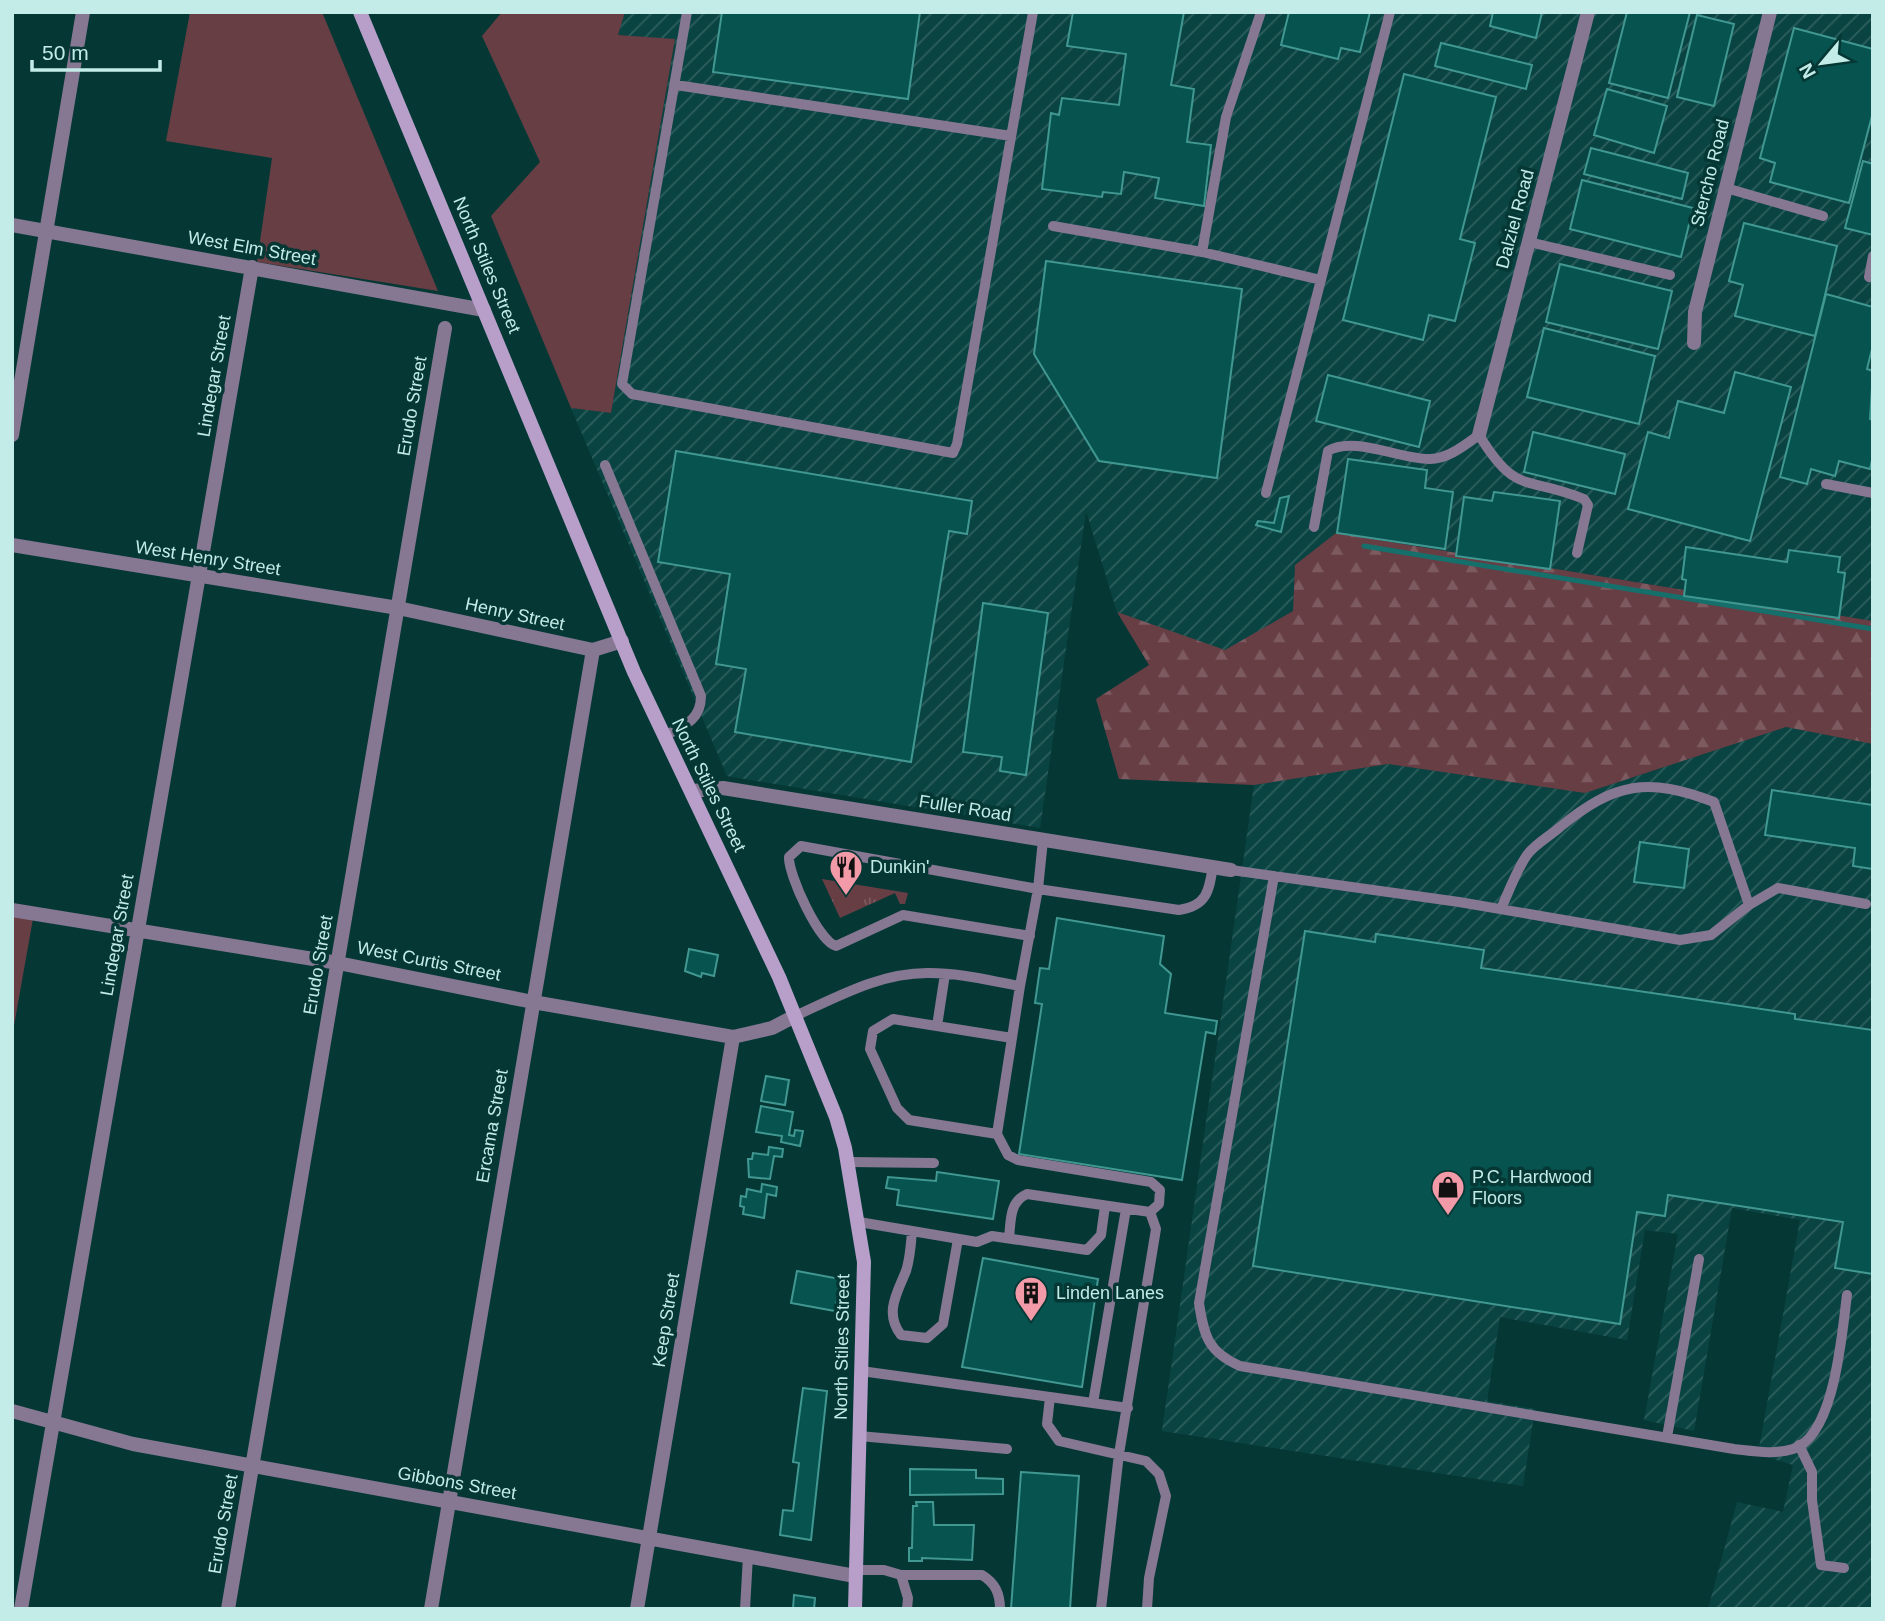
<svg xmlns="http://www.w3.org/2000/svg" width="1885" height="1621" viewBox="0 0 1885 1621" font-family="Helvetica,sans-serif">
	<defs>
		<pattern id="industrial-furrows" width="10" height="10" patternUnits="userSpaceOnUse" patternTransform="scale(1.75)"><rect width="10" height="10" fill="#0a4442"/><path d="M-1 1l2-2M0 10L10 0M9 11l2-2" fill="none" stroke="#2c5f5d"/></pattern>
		<pattern id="grass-tufts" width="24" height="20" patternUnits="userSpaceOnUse" patternTransform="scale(1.75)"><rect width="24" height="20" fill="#683e45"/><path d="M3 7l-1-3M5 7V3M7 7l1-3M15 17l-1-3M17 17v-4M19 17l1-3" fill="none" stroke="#7c5a60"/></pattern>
		<pattern id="forest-firs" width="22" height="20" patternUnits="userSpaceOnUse" patternTransform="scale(1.75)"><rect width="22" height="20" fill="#683e45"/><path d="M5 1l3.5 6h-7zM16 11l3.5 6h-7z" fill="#7c5a60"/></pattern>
	</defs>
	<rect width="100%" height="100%" fill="#053835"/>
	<path fill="url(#industrial-furrows)" d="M625 12H1873V621L1337 533 1295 565 1293 611 1225 651 1117 612 1086 511 1040 828 727 776 571 408 611 413 675 40 618 35Z
		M1786 727 1873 744V1609H1708L1737 1502 1783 1512 1793 1465 1758 1454 1800 1220 1732 1208 1694 1431 1644 1420 1678 1234 1645 1230 1627 1340 1500 1317 1487 1401 1535 1409 1523 1486 1162 1431 1254 785 1388 764 1585 793Z"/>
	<path fill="url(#grass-tufts)" d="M822 879 908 893 905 904H900L895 893 840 918Z"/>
	<path fill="url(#forest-firs)" d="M1336 533 1873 621V744L1786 727 1585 793 1388 764 1254 785 1119 779 1096 699 1149 665 1117 612 1225 650 1293 611 1295 565Z"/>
	<path fill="#683e45" d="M190 12H322L438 291 257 262 272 158 166 141Z
		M502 12H625L618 35 675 39 611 413 571 408 491 216 540 162 482 36Z
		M12 909 34 913 12 1037Z"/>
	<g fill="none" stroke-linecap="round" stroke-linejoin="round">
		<path stroke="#156f6b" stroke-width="5" d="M1364 546 1873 629"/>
	</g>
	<path fill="#06534f" stroke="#419792" stroke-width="2" d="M722 12H920L908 99 713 72Z
		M1073 12H1184L1171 85 1194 89 1187 142 1211 145 1204 206 1155 198 1159 178 1124 172 1121 194 1103 192 1102 197 1042 189 1051 113 1059 115 1062 98 1119 105 1126 54 1067 46Z
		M1289 12H1370L1360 52 1341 48 1338 59 1281 45Z
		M1493 12H1542L1536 38 1490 26Z
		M1627 12H1690L1668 98 1609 83Z
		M1697 15 1734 24 1714 106 1677 97Z
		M1794 28 1873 49V112L1849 203 1770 182 1775 163 1760 158Z
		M1441 43 1532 65 1526 89 1435 66Z
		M1404 74 1496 97 1460 239 1475 243 1455 321 1429 315 1423 340 1343 320Z
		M1607 89 1667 106 1654 153 1594 135Z
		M1591 148 1688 173 1682 199 1584 174Z
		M1863 161 1873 164V235L1845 228Z
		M1582 180 1693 208 1681 257 1570 229Z
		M1744 223 1837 246 1815 336 1735 316 1743 285 1729 281Z
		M1046 261 1242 289 1217 478 1099 461 1034 354Z
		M1560 264 1672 291 1658 349 1546 322Z
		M1826 294 1873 307V345L1867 369 1873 371 1870 419 1873 420V456L1870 469 1839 461 1835 476 1811 469 1807 484 1780 477Z
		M1544 328 1655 356 1639 424 1527 397Z
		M1735 372 1791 387 1750 541 1628 509 1648 432 1669 438 1678 401 1724 413Z
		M1328 375 1430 401 1419 447 1316 421Z
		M1533 432 1625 454 1615 494 1524 472Z
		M676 451 972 501 967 534 949 531 911 762 735 732 746 669 716 664 730 574 658 562Z
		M1348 459 1427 470 1425 488 1453 492 1445 549 1337 533Z
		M1494 492 1560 501 1550 569 1456 556 1464 497 1492 501Z
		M1289 496 1281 532 1256 525 1258 521 1274 523 1280 498Z
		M1686 547 1787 562 1789 550 1840 557 1838 572 1845 573 1839 618 1684 596 1686 580 1682 579Z
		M983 603 1048 613 1026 775 1000 771 1002 757 963 752Z
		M1772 790 1873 805V869L1853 866 1855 848 1765 835Z
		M1640 842 1689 849 1684 888 1634 882Z
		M1057 918 1164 936 1160 964 1171 974 1165 1013 1217 1021 1215 1034 1206 1032 1182 1180 1019 1154 1042 1004 1035 1003 1040 968 1049 969Z
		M1305 931 1375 942 1376 934 1484 950 1481 968 1795 1014V1019L1873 1030V1274L1835 1268 1843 1222 1668 1195 1665 1216 1637 1212 1620 1324 1253 1266Z
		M689 949 718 955 714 976 702 973 701 977 685 971Z
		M766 1076 789 1080 785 1105 761 1101Z
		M761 1106 793 1112 789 1135 794 1136 795 1130 803 1131 800 1146 781 1142 782 1136 756 1132Z
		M769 1147 783 1149 782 1157 774 1156 770 1179 749 1177 748 1159H752L753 1153 768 1155Z
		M937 1172 999 1181 993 1219 897 1205 899 1190 886 1188 888 1177 936 1181Z
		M762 1184 777 1187 776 1196 767 1194 764 1218 743 1214 744 1207 740 1206 741 1196 746 1197 747 1189 761 1192Z
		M983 1258 1098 1279 1082 1387 962 1367Z
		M797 1271 840 1279 835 1311 791 1303Z
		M803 1388 827 1391 811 1540 780 1535 783 1510 793 1511 799 1463 793 1462Z
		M910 1469 976 1470V1478L1003 1479V1494L910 1495Z
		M1021 1472 1079 1476 1070 1609H1011Z
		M916 1502H933L934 1525H974L972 1560 922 1558V1561H909V1548H912L913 1506H917Z
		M794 1595 815 1598 814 1609H793Z"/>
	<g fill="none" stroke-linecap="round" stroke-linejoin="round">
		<path stroke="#867792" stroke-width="10" d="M687 12 622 384 632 394 953 453 957 444 1033 12
			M1261 12 1226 117 1202 252 1321 280
			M676 85 1011 136
			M1726 188 1823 216
			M1053 226 1202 252
			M1529 242 1670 275
			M1869 277 1873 256
			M605 465 701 696C701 720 684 726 664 736
			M1826 484 1873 493
			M1266 493 1390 12
			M1314 527 1328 451C1353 435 1402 460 1430 459 1448 459 1465 445 1479 435 1517 497 1526 475 1584 499L1588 505 1577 553
			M1231 870 1459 902 1680 940 1711 935 1749 905 1778 888 1866 904
			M1274 876 1199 1303C1204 1336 1208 1352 1240 1366L1734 1449C1753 1451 1774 1455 1793 1449 1835 1436 1842 1332 1847 1295
			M1501 909C1509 891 1516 871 1527 855 1535 844 1550 836 1560 827 1615 782 1648 777 1714 802L1749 905
			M1030 936 903 915 836 946C819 942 788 874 789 857L801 846 1038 889 1179 910C1207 906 1209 891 1213 866
			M1020 986 1038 889 1043 840
			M793 1017C837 997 881 972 930 973 960 973 991 981 1020 986L1012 1038 893 1019 873 1031 870 1049 897 1108 909 1120 997 1134 1008 1155 1018 1160 1151 1182 1160 1190 1159 1204 1150 1212
			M937 1026 945 974
			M997 1134 1012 1038
			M848 1162 934 1163
			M859 1222 977 1242 992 1236 1087 1250 1101 1235 1105 1206
			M912 1231C911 1244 910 1259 906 1271 897 1293 884 1313 901 1335L927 1338 943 1324 958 1239
			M1009 1238C1011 1221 1009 1202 1027 1194L1150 1212 1156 1229 1119 1454 1101 1609
			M861 1371 1050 1397 1047 1424 1059 1441 1146 1461 1159 1474 1166 1496 1149 1578 1147 1609
			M1050 1397 1128 1408
			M1093 1403 1126 1209
			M859 1436 1007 1449
			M1667 1437 1699 1259
			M1799 1445 1812 1472V1500L1821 1565 1844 1568
			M856 1570H884L901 1575 908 1598 907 1609
			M901 1575H982C995 1583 1000 1593 1000 1609
			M745 1609 748 1556"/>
		<path stroke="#867792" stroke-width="14" d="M12 225 484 310
			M1694 343 1695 312 1770 12
			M12 435 83 12
			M1479 435 1588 12
			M12 545 398 608 593 650 622 641
			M693 791 723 788 1231 870
			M12 910 338 963 533 1002 733 1037 772 1028 793 1017
			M12 1411 133 1444 855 1576
			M21 1609 252 267
			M228 1609 445 328
			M431 1609 593 650
			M637 1609 733 1037"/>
		<path stroke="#b79fca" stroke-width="14" d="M360 12 634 672 779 977 836 1117 845 1148 864 1262 855 1609"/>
	</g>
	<defs>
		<symbol id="restaurant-pin" viewBox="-11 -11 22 30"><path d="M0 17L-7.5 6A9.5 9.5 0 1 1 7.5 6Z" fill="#f39aa8" stroke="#053835"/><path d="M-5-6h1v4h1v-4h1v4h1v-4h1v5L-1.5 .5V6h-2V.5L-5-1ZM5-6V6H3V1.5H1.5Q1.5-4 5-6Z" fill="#111"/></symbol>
		<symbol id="shop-pin" viewBox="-11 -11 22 30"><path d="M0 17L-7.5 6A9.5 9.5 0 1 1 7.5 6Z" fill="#f39aa8" stroke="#053835"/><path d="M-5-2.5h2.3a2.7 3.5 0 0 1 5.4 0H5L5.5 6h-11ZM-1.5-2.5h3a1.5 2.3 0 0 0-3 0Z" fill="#111"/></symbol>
		<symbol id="building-pin" viewBox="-11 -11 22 30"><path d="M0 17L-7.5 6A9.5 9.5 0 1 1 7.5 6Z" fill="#f39aa8" stroke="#053835"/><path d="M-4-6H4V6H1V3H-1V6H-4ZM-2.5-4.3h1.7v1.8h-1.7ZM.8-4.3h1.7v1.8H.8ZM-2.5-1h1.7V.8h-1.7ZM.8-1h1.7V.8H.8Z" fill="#111"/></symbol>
	</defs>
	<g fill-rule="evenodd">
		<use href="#restaurant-pin" x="827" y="848" width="38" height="52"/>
		<use href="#shop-pin" x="1429" y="1168" width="38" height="52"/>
		<use href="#building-pin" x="1012" y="1274" width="38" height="52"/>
	</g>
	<g text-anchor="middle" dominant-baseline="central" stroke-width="7" stroke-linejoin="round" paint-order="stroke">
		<g font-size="18" fill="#c3ebe7" stroke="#053835">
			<text transform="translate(1710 173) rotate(-76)">Stercho Road</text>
			<text transform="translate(1515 219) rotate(-75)">Dalziel Road</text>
			<text transform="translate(252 248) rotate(10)">West Elm Street</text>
			<text transform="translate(487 265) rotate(67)">North Stiles Street</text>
			<text transform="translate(214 376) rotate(-80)">Lindegar Street</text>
			<text transform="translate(412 406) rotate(-80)">Erudo Street</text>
			<text transform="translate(208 558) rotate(9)">West Henry Street</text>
			<text transform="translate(515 614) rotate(12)">Henry Street</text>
			<text transform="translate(709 785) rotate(64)">North Stiles Street</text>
			<text transform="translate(965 808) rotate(9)">Fuller Road</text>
			<text transform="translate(117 935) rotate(-80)">Lindegar Street</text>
			<text transform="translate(429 961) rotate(11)">West Curtis Street</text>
			<text transform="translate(318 965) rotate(-80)">Erudo Street</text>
			<text transform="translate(492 1126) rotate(-80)">Ercama Street</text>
			<text transform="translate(666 1320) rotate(-81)">Keep Street</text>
			<text transform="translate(842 1347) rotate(-89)">North Stiles Street</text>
			<text transform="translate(457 1483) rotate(10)">Gibbons Street</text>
			<text transform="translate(223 1524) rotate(-80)">Erudo Street</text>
		</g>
		<g font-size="18" fill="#c3ebe7" stroke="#053835" text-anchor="start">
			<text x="870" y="867">Dunkin'</text>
			<text x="1472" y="1177">P.C. Hardwood<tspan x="1472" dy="21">Floors</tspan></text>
			<text x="1056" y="1293">Linden Lanes</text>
		</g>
	</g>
	<rect width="1885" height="1621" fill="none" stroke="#c3ebe7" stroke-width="28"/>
	<g transform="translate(1822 63) rotate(241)" stroke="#053835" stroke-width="5" paint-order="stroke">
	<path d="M0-5L12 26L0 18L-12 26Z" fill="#c3ebe7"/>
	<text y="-10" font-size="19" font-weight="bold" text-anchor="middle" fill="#c3ebe7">N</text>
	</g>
	<path d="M32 60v10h128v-10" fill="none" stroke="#c3ebe7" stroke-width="3.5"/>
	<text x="42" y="60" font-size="21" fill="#c3ebe7" stroke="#053835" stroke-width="5" paint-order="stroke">50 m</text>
</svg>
